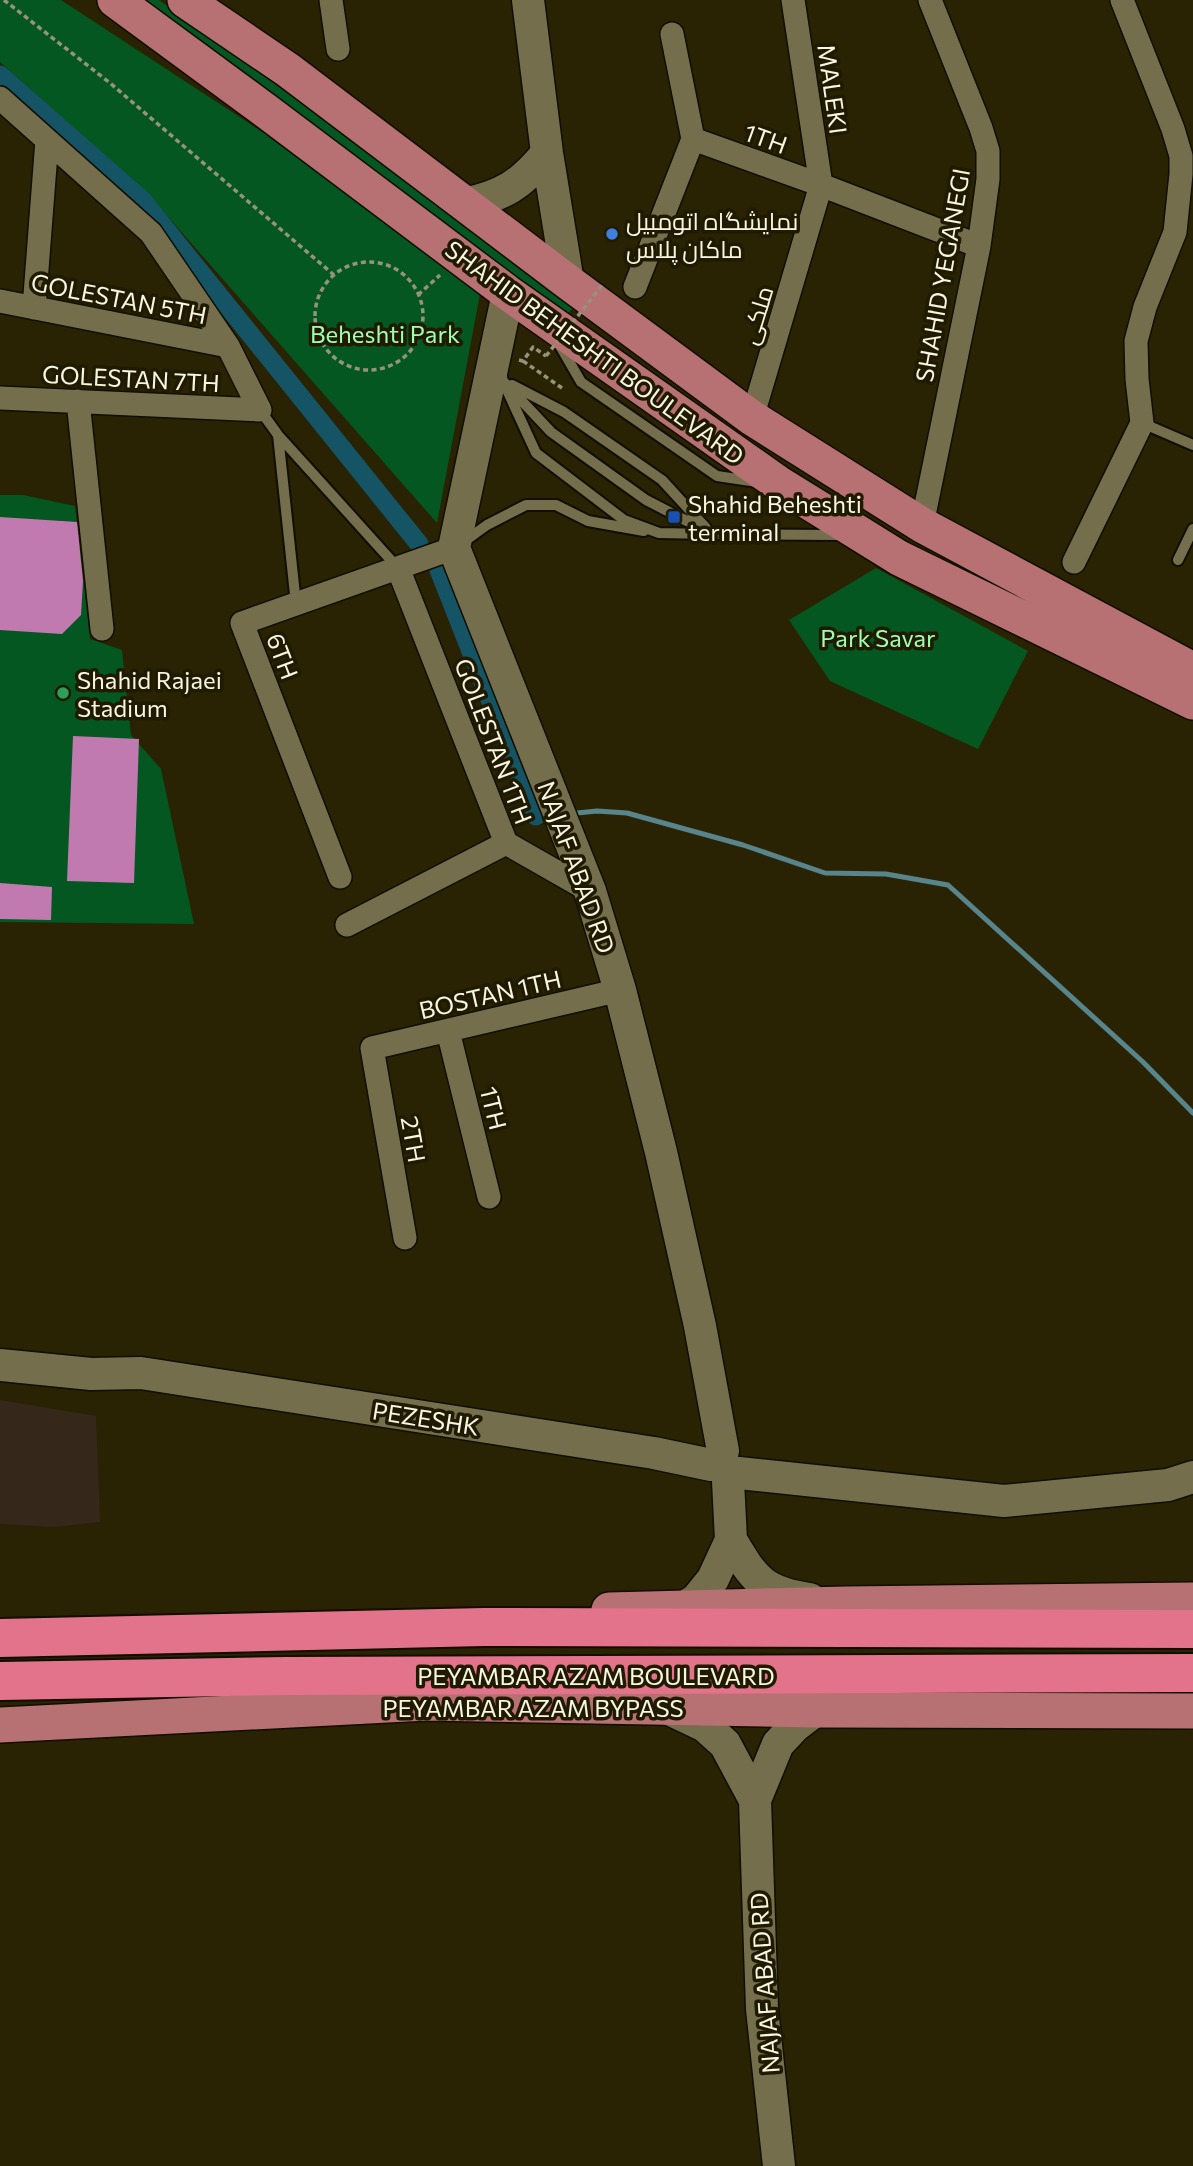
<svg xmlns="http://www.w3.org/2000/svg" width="1193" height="2166" viewBox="0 0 1193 2166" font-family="Commissioner,Cairo,sans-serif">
	<rect width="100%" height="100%" fill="#292303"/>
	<path fill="#36271b" d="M0 1400 96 1416 100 1522 54 1527 0 1524Z"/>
	<path fill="#045721" d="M0 0H61L264 133 480 294 437 523 148 194 0 62Z
		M136 0H159L468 224 574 306 565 318Z
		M0 495H23L75 506 90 639 122 650 131 735 161 769 194 924 0 922Z
		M876 568 1028 651 978 749 830 681 789 620Z"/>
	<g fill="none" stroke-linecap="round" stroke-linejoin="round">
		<path stroke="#58848b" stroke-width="5" d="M577 813 597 811 627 813 743 845 825 873 886 874 948 885 1143 1062 1193 1113
			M536 816 542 815"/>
		<path stroke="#145465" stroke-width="19" d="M0 75 143 201 419 544
			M439 570 536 816"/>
	</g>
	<path fill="#c17ab0" d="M0 517 77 522 83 581 81 615 62 634 0 630Z
		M73 736 139 739 134 883 67 881Z
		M0 883 52 887 51 920 0 919Z"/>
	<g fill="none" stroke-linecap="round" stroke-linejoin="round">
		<defs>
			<path id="lane" d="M559 344 581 382 717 476 757 482
				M500 370 503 381 551 432 646 500 712 534 840 535
				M512 385 564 412 662 480 706 528
				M507 390 536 453 624 520 659 533 709 534
				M260 410 278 435 398 568
				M1142 423 1193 445
				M278 435 296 604
				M462 543 487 525 526 505H556L588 521 644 531
				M1178 560 1193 529"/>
			<path id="street" d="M331 0 338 49
				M0 98 151 233 228 346 260 410 0 398
				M693 139 821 185 979 246
				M635 287 693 139 672 34
				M0 301 228 346
				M34 308 47 140
				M78 401 102 629
				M752 418 821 185 793 0
				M922 525 979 246 988 179V151L981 128 930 0
				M1074 562 1142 423 1137 379 1136 341 1145 307 1175 232 1181 174V156L1173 129 1122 0
				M398 568 506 843 590 891
				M340 877 242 623 454 548
				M347 925 506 843
				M448 1031 489 1197
				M405 1238 372 1048 620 990"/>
			<path id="secondary" d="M528 0 547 153 568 282
				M464 204C503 196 522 184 547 153
				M508 293 454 548 590 891 620 990 661 1152 700 1326 723 1451
				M0 1365 91 1374 141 1373 654 1453 711 1465
				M739 1473 1004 1501 1168 1485 1193 1477
				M731 1540C754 1579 763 1593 810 1599
				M683 1608 696 1600 713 1579 731 1540 728 1481
				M665 1707 705 1726 725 1744 755 1800 762 2009 779 2166
				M755 1800 778 1744 795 1726 816 1710"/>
			<path id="primary" d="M115 0 266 111 508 293 778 483 899 558 1193 702
				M185 0 288 70 568 282 752 418 922 525 1193 670
				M609 1610 846 1604 1193 1600
				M0 1725 426 1703 816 1710 1193 1711"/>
			<path id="highway" d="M0 1638 484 1627 1193 1629
				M0 1681 287 1676 1193 1673"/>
		</defs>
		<use href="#lane" stroke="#110d00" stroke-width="14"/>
		<use href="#street" stroke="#110d00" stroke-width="26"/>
		<use href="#secondary" stroke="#110d00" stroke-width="35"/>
		<use href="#primary" stroke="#110d00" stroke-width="38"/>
		<use href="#highway" stroke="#110d00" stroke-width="42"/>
		<path stroke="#97937a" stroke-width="3.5" stroke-dasharray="5 3.5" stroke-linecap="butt" d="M4 0 110 83 334 275
			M315 316a54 54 0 1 1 108 0a54 54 0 1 1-108 0Z
			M418 295 440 275
			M519 360 523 361 533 347 546 356
			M523 361 562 388"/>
		<use href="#lane" stroke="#746e4d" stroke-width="10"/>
		<use href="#street" stroke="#746e4d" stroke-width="23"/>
		<use href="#secondary" stroke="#746e4d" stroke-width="32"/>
		<use href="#primary" stroke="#b77172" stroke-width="35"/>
		<use href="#highway" stroke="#e3738b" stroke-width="38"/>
		<path stroke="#97937a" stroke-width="3.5" stroke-dasharray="5 3.5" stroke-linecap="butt" d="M546 356 604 283"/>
	</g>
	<circle fill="#3f7fe0" stroke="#1f1a00" stroke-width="2.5" cx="612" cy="234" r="7"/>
	<rect fill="#1a4fb4" stroke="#1f1a00" stroke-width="2.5" x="667" y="510" width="14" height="14" rx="3.5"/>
	<circle fill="#2e9e5b" stroke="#1f1a00" stroke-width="2.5" cx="63" cy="693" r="7"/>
	<g text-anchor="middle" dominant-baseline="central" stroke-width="7" stroke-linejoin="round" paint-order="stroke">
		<g font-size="24" fill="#f8f5e3" stroke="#1f1a00">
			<text transform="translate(833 89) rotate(82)">MALEKI</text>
			<text transform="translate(766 138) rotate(20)">1TH</text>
			<text transform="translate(942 275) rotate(-80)">SHAHID YEGANEGI</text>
			<text transform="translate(119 298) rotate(11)">GOLESTAN 5TH</text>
			<text transform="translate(756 315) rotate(-73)">ملکی</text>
			<text transform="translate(595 352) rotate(36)">SHAHID BEHESHTI BOULEVARD</text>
			<text transform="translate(131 378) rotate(3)">GOLESTAN 7TH</text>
			<text transform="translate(283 656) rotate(69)">6TH</text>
			<text transform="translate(494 741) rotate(69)">GOLESTAN 1TH</text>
			<text transform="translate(577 867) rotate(70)">NAJAF ABAD RD</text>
			<text transform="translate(490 994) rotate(-13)">BOSTAN 1TH</text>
			<text transform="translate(494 1108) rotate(76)">1TH</text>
			<text transform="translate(414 1139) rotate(80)">2TH</text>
			<text transform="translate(426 1418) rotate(9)">PEZESHK</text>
			<text x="596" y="1675">PEYAMBAR AZAM BOULEVARD</text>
			<text x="533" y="1707">PEYAMBAR AZAM BYPASS</text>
			<text transform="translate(764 1983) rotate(-94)">NAJAF ABAD RD</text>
		</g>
		<g font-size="24" fill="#f8f5e3" stroke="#1f1a00" text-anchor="start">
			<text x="626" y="220">نمایشگاه اتومبیل<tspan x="626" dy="28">ماکان پلاس</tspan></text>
			<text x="688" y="503">Shahid Beheshti<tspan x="688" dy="28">terminal</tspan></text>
			<text x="77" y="679">Shahid Rajaei<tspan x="77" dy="28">Stadium</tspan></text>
		</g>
		<g font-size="24" fill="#9fffae" stroke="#1f1a00">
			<text x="385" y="333">Beheshti Park</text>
			<text x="878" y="637">Park Savar</text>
		</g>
	</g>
</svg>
